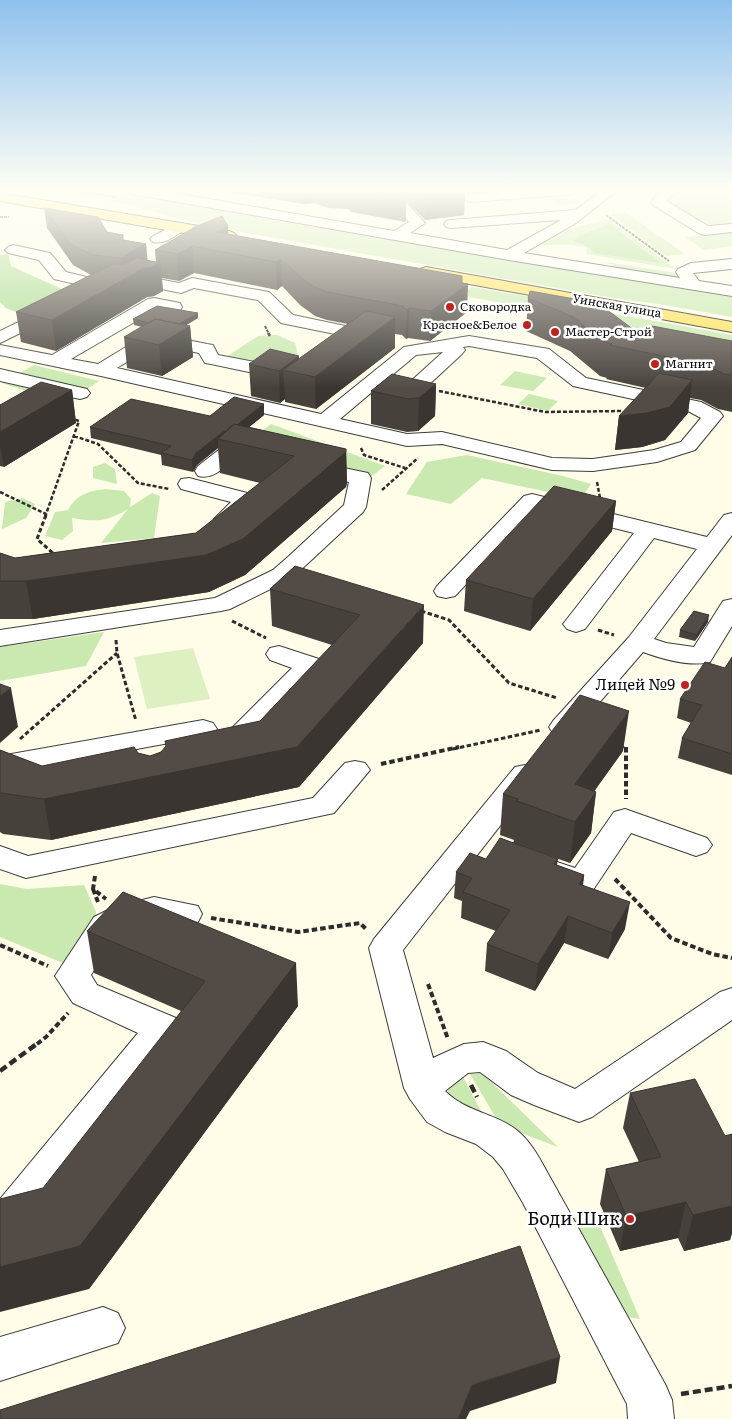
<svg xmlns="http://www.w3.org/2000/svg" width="732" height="1419" viewBox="0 0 732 1419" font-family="Literata,serif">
	<rect width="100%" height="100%" fill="#fffce7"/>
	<path fill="#cae9b0" d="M57,190H115L223,209L226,212L390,240L401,239L732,296V317L659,304L619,299L207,226L129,205L55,191Z
		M676,190L732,191V226L706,228L664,201Z
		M568,195L581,201L576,204L561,206L547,196Z
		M625,212L685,254L666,256L610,214Z
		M608,219L676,269L586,254L587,247C567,244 550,244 530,247L553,233Z
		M732,232V246L704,250L685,237Z
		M606,262L682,274L684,282L623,271Z
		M472,287L537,298L533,307L527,308L460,295Z
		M556,303L732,335V346L546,311Z
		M277,335L295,343C300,360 297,361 283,369L226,357L258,336Z
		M34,365L99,381L72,399L55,400L2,383Z
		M515,371L547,378L533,391L500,385Z
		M529,394L558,401L548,411L518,404Z
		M271,424L385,466L372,476L266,453L254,437Z
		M467,455L563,476L591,484L581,499L482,478L451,504L406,494L427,462Z
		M105,463L115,469L117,484L93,478V467Z
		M105,489L124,491L131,499L130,507L152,493L160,496L154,538L101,543L128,509C106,522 97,522 72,518L73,531L62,540L45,536L55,512L68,510C77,494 89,491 105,489Z
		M23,498L35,504L26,518L2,529L5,502Z
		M104,632L86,666L0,681V647Z
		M0,884L27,889L84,885L96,912L97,928L65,964L0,937Z
		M470,1074H483L558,1147L500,1125Z
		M462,1075L484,1117L448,1100V1090Z
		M593,1210L640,1319L628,1317L621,1309L572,1226L574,1218Z"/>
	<path fill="#abdb8f" d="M610,224L660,263L594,253L586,245L573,241L580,235Z
		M8,254L11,266L66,291L31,318L6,308L0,302V255Z"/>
	<path fill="#ddf0c2" d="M193,648L210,699L147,709L134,657Z"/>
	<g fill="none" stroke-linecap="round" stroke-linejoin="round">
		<g stroke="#3d3d3d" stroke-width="2">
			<path id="minor" d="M125,190H157L394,231L409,222L379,190H394L425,223L410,233L507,250L561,220L451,228L446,227L444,224L446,221L451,220L575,210L602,190H618L576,223L524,253L680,278L676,272L678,269L691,263L732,259V269L693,273L699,281L732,286V296L509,260L132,194Z
				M448,190H466L473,194L525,190H581L574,194L471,202L450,193Z
				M662,190H677L667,201L708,226L732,224V232L705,235L700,234L653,205L651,202Z
				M179,223L184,224L186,227L184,230C175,236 164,245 153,242L150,239L153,236Z
				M13,245L50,253L66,272L107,282L109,285L107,288L101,290L54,279L39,260L8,253L5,250L8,247Z
				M137,275L179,283L192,278L263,291L269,292L293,315L374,332L380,333L383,337L380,341L374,342L281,323L258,300L194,288L181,293L131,283L129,280L131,277Z
				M154,298L180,303L182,307L180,311L174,312L157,309L71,359L98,364L147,334L153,333L207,344L213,345L218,355L286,368L293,370L295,374L293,378L286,380L211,364L205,363L199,353L156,344L117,368L321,414L404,347L469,336L549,349L586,378L701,402L720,412L723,416L695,450L657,462L593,471L552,470L442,444L407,446L101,376L0,355V345L52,355L148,299ZM469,346L537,358L573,386L688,411L701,418L681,442L654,450L593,459L552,458L442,432L407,434L340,419L416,355L443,352L411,381L381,385L378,389L381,393L388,395L423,390L462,354L465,350L463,347Z
				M51,306L57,307L60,311L57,315L0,343V331Z
				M0,369L87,389L90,393L87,397L80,399L0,381Z
				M232,443L258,449L261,453L258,457L251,459L236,456C225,466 215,480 198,476L195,471L198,466L225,445Z
				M310,461L368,473L371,478L366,507L363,512L305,566L289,580L230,609L221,611L0,646V630L215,598L273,570L289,556L344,505L349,482L303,471L299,467L303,463Z
				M189,478L255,495L258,500C249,513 233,528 217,524L214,519L231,502L181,489L178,484L181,479Z
				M532,494L707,537L724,515L732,513V535L654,639L666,643L694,647L723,601L732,599V626L710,662C690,667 662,659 643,652L573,733L563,736L553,733L549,727L553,721L629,637L697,549L654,538L585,629L576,632L567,629L563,624L567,619L634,533L537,509L455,596L446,598L437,596L434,591L437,586L524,496Z
				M279,646L319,659L323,665L243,749L225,754L215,751L211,745L215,739L223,737L292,668L270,660L266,654L270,648Z
				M203,720L213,723L217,729L213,735L0,774V756Z
				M355,761L365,763L370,770L334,813L26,878L0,869V846L28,856L313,798L345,763Z
				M525,765L535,767L540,774L535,781L403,950L433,1058L464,1044L483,1042L506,1051L538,1073L575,1089L720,992L732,988V1020L592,1117L579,1122L534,1105L511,1095L480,1072L468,1073L445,1091C466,1112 491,1112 514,1128C531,1140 541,1161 551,1179L665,1384L672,1400L674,1419H628L627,1404L523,1203L503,1169L493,1157L476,1144L445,1132L427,1122L410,1099L404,1088L369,948L374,939L515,767Z
				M625,809L707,838L712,845L707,852L696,856L631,833L593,890L582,893L540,879L535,871L540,863L551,860L575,868L614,812Z
				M154,897L198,906L202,914L198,922C181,927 172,922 156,921C122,919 107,951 91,975L97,985L176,1018L181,1028L176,1038L26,1228L0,1237V1199L138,1033L73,1003L55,976L94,917L114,907Z
				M103,1307L118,1313L125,1328L118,1343L0,1381V1337Z"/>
		</g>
		<g stroke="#1b1b1b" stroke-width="2">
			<path id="major" d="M0,193L229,231L234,233L237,236L234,239L229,241L0,201Z
				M426,267L732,322V332L420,275L418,272L420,269Z"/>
		</g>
		<path stroke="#2c2c2c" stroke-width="2" stroke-dasharray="3 1" stroke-linecap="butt" d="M73,190L117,197
			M105,190L114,192
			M606,215L669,261
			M0,217H9
			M265,326L269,334"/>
		<path stroke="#2c2c2c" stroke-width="2.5" stroke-dasharray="4 2" stroke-linecap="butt" d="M268,333L270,336
			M439,391L545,412L623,411
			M74,436L98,444L138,483L169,489
			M361,448L364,455L405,468
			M597,482L600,498
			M382,490L418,458
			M0,492L46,514
			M45,517L79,421L73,419"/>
		<path stroke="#2c2c2c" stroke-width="3" stroke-dasharray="4.5 2.5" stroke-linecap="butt" d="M46,515L37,539L54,554
			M421,611L449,620L509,683L557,698
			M232,621L266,638
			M598,630L614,635
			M116,640L117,653L136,721
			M20,739L117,653
			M620,745L626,749
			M453,749L541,730"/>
		<path stroke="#2c2c2c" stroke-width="4" stroke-dasharray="5.5 3" stroke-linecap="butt" d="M626,747V799
			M381,764L459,747
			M95,876L93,889L106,899
			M615,879L671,938L712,954L732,958
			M93,889L98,902
			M211,918L298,932L360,923L366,929
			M0,945L48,966
			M428,984L448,1039
			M37,1044L46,1037L68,1013"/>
		<path stroke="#2c2c2c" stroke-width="4.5" stroke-dasharray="8 4" stroke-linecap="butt" d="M0,1071L38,1043
			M471,1085L477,1097
			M681,1394L732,1386"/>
		<use href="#minor" fill="#fff" fill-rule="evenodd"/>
		<use href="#major" fill="#fde258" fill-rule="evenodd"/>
	</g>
	<path fill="#47413c" d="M216,190H465L464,215L425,220L406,201V222L351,212L348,209L328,208L314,203L303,204Z
		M44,208L107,232L124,240L146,244L147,260L156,262L155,250L228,234L462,283L467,312L430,341L408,338L406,339L402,335L395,334V348L316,409L285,402V399L280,403L251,396L249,364L299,359L348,324L327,320L315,316L300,305L282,286L277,290L194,273L179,281L162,278L163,291L154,296L147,297L56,351L21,342L16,312L91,275L73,265L47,228Z
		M528,298L638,333L732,341V412L718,409L701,400L690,398L688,413L665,440L642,447L615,450L619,416L646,388L606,379L607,378L600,376L570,351L526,331Z
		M198,313V318L186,325L190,326L193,357L162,376L127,368L124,337L142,327L134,325L133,319Z
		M436,384L435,416L418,431L407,432L371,424V391Z
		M72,390L76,423L4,467L0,466V405Z
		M264,415L249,427L346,449L347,483L346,487L245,575L209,592L33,619H0V553L15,558L196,533L260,483L220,473L218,448L197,465L193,472L162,465L161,455L91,438L90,427L210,416Z
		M616,501L612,531L530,631L464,611L466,580Z
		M295,566L423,643L299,787L51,840L3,834L0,832V750L42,766L138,753L150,756L260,721L332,645L272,626L270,589Z
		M708,622L695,641L679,637L680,630Z
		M732,657V775L678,758L682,738L691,723L677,718L680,699L725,668Z
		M623,751L594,791L596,792L591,833L570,863L513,843L514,840L500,835L503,794Z
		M486,859H558L557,865L584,875L583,885L625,929L608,959L564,943L535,991L485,971L487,944L496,931L461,918L462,901L454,898L456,872Z
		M87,931L298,1006L89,1289L181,1011L94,973Z
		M630,1093L725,1136L732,1134V1233L730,1240L684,1251L678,1238L620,1251L600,1204L606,1169L639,1162L623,1128Z"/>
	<path fill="#3a3531" d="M302,190H314V203L303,204Z
		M465,190L464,215L425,220V195Z
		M228,226L229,252L216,232Z
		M146,244L148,265L124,279L121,258Z
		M192,246L194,273L179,281L177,254Z
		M281,259L282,286L277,290L276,262Z
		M160,263L163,291L154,296L147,297L56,351L52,320L144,268Z
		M468,284L467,312L430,341L431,311Z
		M409,308L408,338L406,339L407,310Z
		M198,313V318L173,333L172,328Z
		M395,317V348L316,409L315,377Z
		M190,326L193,357L162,376L159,345Z
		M299,356V373L283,370L285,399L280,403L279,371Z
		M692,380L688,413L665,440L642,447L615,450L619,416Z
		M436,384L435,416L418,431L419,398Z
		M72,390L76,423L4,467L0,445V432Z
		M264,404V415L232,441L218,439V448L197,465L193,472L192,460L196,453L223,432Z
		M346,449L347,483L346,487L245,575L209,592L33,619L26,581L206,555Z
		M616,501L612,531L530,631L533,599Z
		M424,605L423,643L299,787L51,840L44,799L297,747Z
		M709,615L708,622L695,641L697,635Z
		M11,688L18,727L0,743V696Z
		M629,711L623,751L573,821L575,784Z
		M596,792L591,833L570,863L575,822Z
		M584,875L581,901L579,884Z
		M630,902L625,929L608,959L612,933Z
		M568,916L564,943L535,991L538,964Z
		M296,963L298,1006L89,1289L0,1312V1267Z
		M732,1201V1233L730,1240L684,1251L693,1215Z
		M686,1202L678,1238L620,1251L626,1216Z
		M560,1357L556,1383L470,1411L466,1419H458L472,1385Z"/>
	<path fill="#534c46" stroke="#3a3531" d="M365,190H400L406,197Z
		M420,190H465L425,195Z
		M44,208L98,217L107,232L123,235V240L146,244L121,258L93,255L70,244Z
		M222,216L228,226L216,232L462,276V283L468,284L431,311L409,308L407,310L403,306L327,292L314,287L300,277L281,259L276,262L192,246L177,254L155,250L195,227Z
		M137,258L160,263L152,267L144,268L52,320L16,312L113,264H125Z
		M530,291L586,301L606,309L638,333L652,326L732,341V375L724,374L707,365L610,345L612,344L604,342L573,317L528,298Z
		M157,306L198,313L179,324L155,319L149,323L133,319Z
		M366,311L395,317L315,377L283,370Z
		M155,319L190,326L159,345L124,337Z
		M270,349L299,356L279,371L249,364Z
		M659,373L692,380L670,407L647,413L619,416Z
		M392,374L436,384L419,398L408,399L371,391Z
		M41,382L72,390L0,432V405Z
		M234,397L264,404L237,425L234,424L226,431L223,432L196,453L192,460L161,453L171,446L90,427L131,399L210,416Z
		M234,424L346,449V452L243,539L206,555L26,581H0V553L15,558L196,533L294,456L218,439Z
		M554,486L616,501L533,599L466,580Z
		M295,566L424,605L297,747L44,799L0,793V750L42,766L134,747L138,753L150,756L161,752L166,746L165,741L260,721L360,615L270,589Z
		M694,611L709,615L697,635L680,630Z
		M732,657V754L682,738L702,705L680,699L705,662L725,668Z
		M0,684L11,688L0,696Z
		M580,695L629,711L575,784L596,792L575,822L517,801L518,799L503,794Z
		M500,838L558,859L554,864L584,875L579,884L630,902L612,933L568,916L538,964L487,944L510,910L463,892L472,878L456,872L470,853L486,859Z
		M123,892L296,963L80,1246L0,1267V1199L43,1188L205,981L87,931Z
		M695,1079L725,1136L732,1134V1206L693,1215L686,1202L626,1216L606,1169L661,1157L630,1093Z
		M520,1246L560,1357L472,1385L458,1419H0V1410Z"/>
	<linearGradient id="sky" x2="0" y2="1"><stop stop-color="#8fc1ee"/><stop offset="0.49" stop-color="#fffef4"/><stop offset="1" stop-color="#fffef4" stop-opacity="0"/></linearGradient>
	<rect width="732" height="389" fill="url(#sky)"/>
	<g fill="#bd231f" stroke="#fff" stroke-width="2">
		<circle cx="450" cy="307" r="5"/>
		<circle cx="527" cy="325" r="5"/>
		<circle cx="555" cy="332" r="5"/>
		<circle cx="655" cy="364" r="5"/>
		<circle cx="685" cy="685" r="5"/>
		<circle cx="630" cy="1219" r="5"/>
	</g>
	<g text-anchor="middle" stroke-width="5" stroke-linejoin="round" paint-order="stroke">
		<g font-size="12" fill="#0a0a0a" stroke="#fff">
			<text transform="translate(617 306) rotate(10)" y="4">Уинская улица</text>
		</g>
		<g font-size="12" fill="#0a0a0a" stroke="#fff" text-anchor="start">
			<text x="460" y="311">Сковородка</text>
			<text x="517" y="329" text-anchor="end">Красное&amp;Белое</text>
			<text x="565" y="336">Мастер-Строй</text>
			<text x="665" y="368">Магнит</text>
		</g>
		<g font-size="15" fill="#0a0a0a" stroke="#fff" text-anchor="end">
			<text x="675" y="690">Лицей №9</text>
		</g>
		<g font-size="18" fill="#0a0a0a" stroke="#fff" text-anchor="end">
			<text x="620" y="1225">Боди Шик</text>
		</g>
	</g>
</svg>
